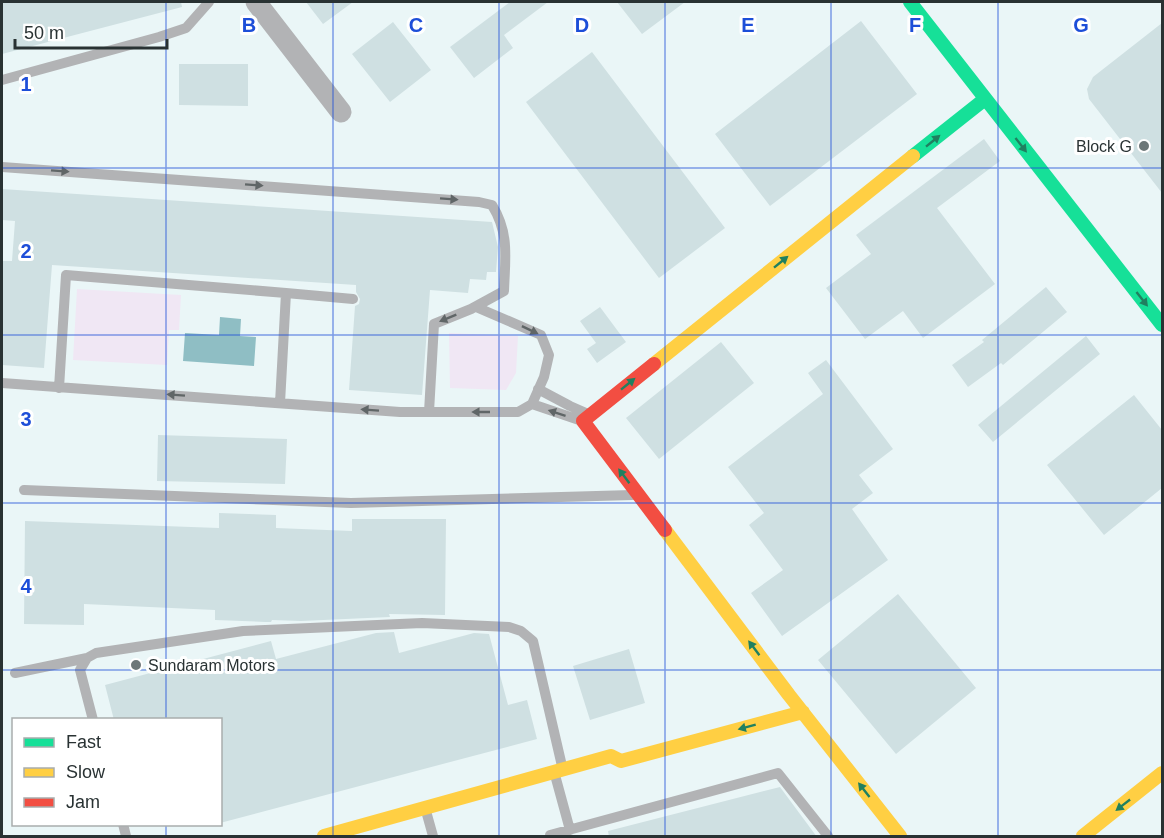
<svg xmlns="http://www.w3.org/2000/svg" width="1164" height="838" viewBox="0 0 1164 838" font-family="Helvetica,sans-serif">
	<rect width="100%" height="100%" fill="#eaf6f7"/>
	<path fill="#f0e7f4" d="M77,289L181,295L179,330H169L167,365L73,360Z
		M449,333L518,336L516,373L506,390L450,388Z"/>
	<path fill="#8fbec4" d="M220,317L241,319L240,336L256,337L254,366L183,361L185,333L219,335Z"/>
	<path fill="#cfe0e2" d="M2,2H181L182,7L2,54Z
		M306,2H353L323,24Z
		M510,2H548L504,35L513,48L474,78L450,47Z
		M617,2H685L642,34Z
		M861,21L917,94L770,206L715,134Z
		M393,22L431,70L390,102L352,54Z
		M1162,23V193L1089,99L1087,89L1093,77Z
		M592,52L725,228L659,278L526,102Z
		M179,64H248V106L179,105Z
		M984,139L1000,161L937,208L995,284L923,338L903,311L865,339L826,288L871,254L856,235Z
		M2,189L492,222L498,247L496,272H487L486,280L470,279L468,293L430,290L422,395L349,390L355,306L359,304L360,299L356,292V285L52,265L44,368L2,365V261H12L15,221L2,220Z
		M1046,287L1067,312L1003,365L1001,363L968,387L952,365L984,342L982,340Z
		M600,307L626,342L597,363L587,349L596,343L580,321Z
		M1086,336L1100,354L993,442L978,425Z
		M721,342L754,383L659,459L626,418Z
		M826,360L893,449L859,475L873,493L852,509L888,560L782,636L751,593L783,570L749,525L764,513L728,467L823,394L808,373Z
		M1134,395L1162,430V488L1104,535L1047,465Z
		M158,435L287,439L285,484L157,481Z
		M219,513L276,515V528L352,531V519H446L445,615L389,614L390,617L301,621L272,620L271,622H266L215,620V610L84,604V625L24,624L25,521L219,528Z
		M898,594L976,688L896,754L818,660Z
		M394,632L399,653L474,633L489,634L508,705L527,700L537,739L220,823V720H114L105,685L271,641L276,659L376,633Z
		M629,649L645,703L590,720L573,666Z
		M780,787L817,837H609L608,831Z"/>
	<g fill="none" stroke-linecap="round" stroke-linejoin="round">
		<path stroke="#b2b3b5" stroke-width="10" d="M2,80L159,37L186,28L209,2
			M2,167L479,202L492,205C510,234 505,259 504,291L471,309L434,324L429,412
			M286,293L353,299
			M2,383L400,412H518L532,404L544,377L549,355L541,335L476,307
			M59,388L66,275L286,293L280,403
			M538,389L570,406L586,413
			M532,404L582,421
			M24,490L351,503L632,495
			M15,673L87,658
			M93,720L80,670L87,658L96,653L243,631L422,623L509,627L521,631L533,641L562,766
			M555,775L570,830
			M426,811L433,836
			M123,824L126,836
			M551,836L550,835L778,773L828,836"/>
		<path stroke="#b2b3b5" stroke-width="21" d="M256,2L341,112"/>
		<path stroke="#16e098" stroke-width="14" d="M910,2L1162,325
			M913,156L985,99"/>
		<path stroke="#ffcf43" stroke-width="14" d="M654,364L913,156
			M665,530L789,695L900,836
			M324,836L611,756L621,761L803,712
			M1083,836L1162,773"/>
		<path stroke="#f24e42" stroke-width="14" d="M654,364L583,421L665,530"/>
	</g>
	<defs><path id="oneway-solid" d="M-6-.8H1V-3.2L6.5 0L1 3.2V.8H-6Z" transform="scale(1.5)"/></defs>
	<g fill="#208060">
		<use href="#oneway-solid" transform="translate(933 141) rotate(-39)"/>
		<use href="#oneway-solid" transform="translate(1021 145) rotate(52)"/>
		<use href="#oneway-solid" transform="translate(781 262) rotate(-39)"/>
		<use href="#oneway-solid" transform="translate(1142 299) rotate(52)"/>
		<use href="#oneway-solid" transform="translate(628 384) rotate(-39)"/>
		<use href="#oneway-solid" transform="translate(624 476) rotate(-127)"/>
		<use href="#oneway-solid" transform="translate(754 648) rotate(-127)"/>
		<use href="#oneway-solid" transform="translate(747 727) rotate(165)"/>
		<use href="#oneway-solid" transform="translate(864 790) rotate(-128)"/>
		<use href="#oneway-solid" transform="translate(1123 805) rotate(142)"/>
	</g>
	<g fill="#606667">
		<use href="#oneway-solid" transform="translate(60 171) rotate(4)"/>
		<use href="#oneway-solid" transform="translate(254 185) rotate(4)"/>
		<use href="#oneway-solid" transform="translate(449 199) rotate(4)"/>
		<use href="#oneway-solid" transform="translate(448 318) rotate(158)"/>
		<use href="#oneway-solid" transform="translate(530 330) rotate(26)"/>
		<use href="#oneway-solid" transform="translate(176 395) rotate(-176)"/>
		<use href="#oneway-solid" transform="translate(370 410) rotate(-176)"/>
		<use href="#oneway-solid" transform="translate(481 412) rotate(-180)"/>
		<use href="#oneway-solid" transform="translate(557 413) rotate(-162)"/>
	</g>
	<path fill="none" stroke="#1d4ed8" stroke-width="1.5" stroke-opacity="0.55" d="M166,2V720M333,2V836M499,2V836M665,2V836M831,2V836M998,2V836M2,168H1162M2,335H1162M2,503H1162M2,670H1162M166,824V836"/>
	<g fill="#6d7778" stroke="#fff" stroke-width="2">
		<circle cx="1144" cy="146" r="6"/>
		<circle cx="136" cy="665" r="6"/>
	</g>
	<g text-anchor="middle" stroke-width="6" stroke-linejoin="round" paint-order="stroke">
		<g font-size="16" fill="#293233" stroke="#fff" text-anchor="end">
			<text x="1132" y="152">Block G</text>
			<text x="148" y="671" text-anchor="start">Sundaram Motors</text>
		</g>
	</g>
	<g font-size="20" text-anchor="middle" font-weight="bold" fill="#1d4ed8" stroke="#fff" stroke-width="6" stroke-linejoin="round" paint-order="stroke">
		<text x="249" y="32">B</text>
		<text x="416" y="32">C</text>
		<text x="582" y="32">D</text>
		<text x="748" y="32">E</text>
		<text x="915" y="32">F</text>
		<text x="1081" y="32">G</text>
		<text x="26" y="91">1</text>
		<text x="26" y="258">2</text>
		<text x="26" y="426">3</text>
		<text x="26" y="593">4</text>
	</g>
	<rect width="1164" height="838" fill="none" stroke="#293233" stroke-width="6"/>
	<rect x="12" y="718" width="210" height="108" fill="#ffffff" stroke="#a9adad" stroke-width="1.5"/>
	<rect x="24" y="738" width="30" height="9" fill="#16e098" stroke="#a9adad" stroke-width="1.5"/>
	<text x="66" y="748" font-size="18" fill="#293233">Fast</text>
	<rect x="24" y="768" width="30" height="9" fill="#ffcf43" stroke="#a9adad" stroke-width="1.5"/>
	<text x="66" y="778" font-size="18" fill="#293233">Slow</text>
	<rect x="24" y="798" width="30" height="9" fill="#f24e42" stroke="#a9adad" stroke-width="1.5"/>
	<text x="66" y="808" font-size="18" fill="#293233">Jam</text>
	<path d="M15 39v9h152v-9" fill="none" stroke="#293233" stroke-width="3"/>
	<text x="24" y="39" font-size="18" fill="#293233" stroke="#ffffff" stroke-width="4.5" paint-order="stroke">50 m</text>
</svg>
